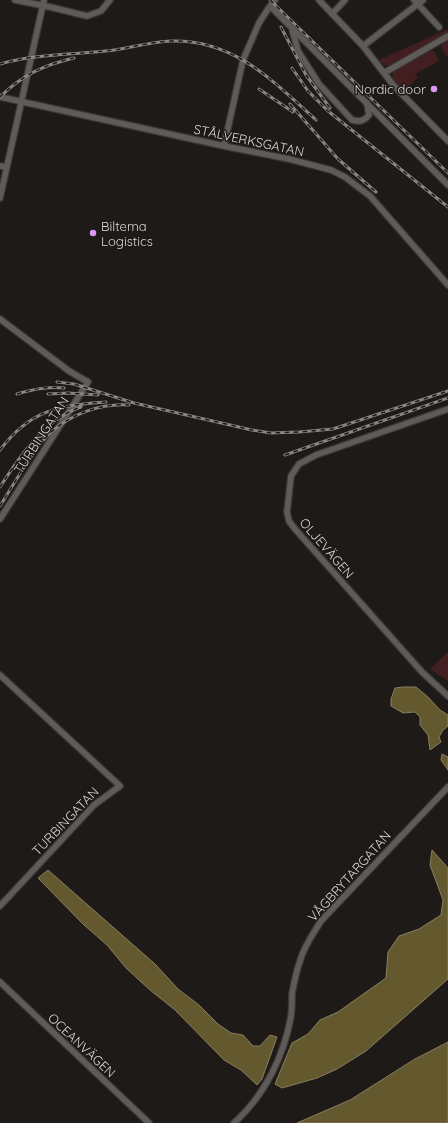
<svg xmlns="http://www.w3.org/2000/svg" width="448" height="1123" viewBox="0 0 448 1123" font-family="Quicksand,sans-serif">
	<rect width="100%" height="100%" fill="#1d1a18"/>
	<path fill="#421e20" d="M448,29V33L390,65H384L379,60Z
		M448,40V56L447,57L441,47L442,44Z
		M432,50L434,51L439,61L415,74L418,78L408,87L411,91L408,95C401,88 388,81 394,71Z
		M448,652V681L430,669Z"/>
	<path fill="#64592e" stroke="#877f60" d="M403,687H416L428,697L440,710L448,715V726L443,730L439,737L441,742L430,750L428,735L420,725V717L415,712L403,713L391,706V699L395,688Z
		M442,754L448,757V770L441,760Z
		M432,850L448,868V979L366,1051L337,1069L317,1078L282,1088L275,1084L292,1043L308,1034L320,1020L338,1012L386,978L388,952L399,936L419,929L441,915L443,900L430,865Z
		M48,870L155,964L178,989L199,1005L218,1024L231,1033L243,1035L253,1046H260L270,1035L277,1037L262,1079L257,1085L241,1070L224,1060L175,1010L150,990L126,968L107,945L83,924L38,878Z
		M448,1042V1123H297L350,1100L415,1059Z"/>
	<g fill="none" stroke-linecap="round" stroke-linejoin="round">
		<g stroke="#3a3836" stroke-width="8">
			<path id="minor" d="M15,0L50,7L87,16L101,11L110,0
				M319,0L363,46L394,86L448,141
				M414,0L439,27
				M270,6L448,185
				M332,14L345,0
				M292,29L298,51L319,84L352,120C360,122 364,121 369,115L367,103
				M363,46L423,0
				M384,73L448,36
				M0,97L224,146L289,159L331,170L345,177L370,196L448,285
				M224,146L243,60L259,23L268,9L275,0
				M0,166L6,167
				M0,198L44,0
				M0,319L69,371L88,382L0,519
				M448,409L316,455L299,464L291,476L287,512L289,521L295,529L422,672L448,696
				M0,675L120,786L94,805L0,906
				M0,982L149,1123
				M234,1123C265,1095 284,1056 291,1016C292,1009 292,1002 292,994C294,983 296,972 300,961C304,946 313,934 321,921L448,787"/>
		</g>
		<use href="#minor" stroke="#5f5b58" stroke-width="5.5"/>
		<g stroke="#888583" stroke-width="3">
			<path id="rail" d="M270,0L448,173
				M281,27L306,75L330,108
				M0,64C34,54 70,55 105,51C127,49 149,42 171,41C234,39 273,81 316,120
				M292,68L308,91L328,111L448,207
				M259,89L293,112
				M0,97C22,75 44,65 74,58
				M290,104L338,159L376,192
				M57,382L74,384L134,403L252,430L271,433L299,432L333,429L448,391
				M17,394C33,389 48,386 64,388
				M48,394L68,393L98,395
				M0,450C30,410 59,405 106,402
				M285,455L448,398
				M0,487C20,456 45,419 81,407
				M0,506C14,484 32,451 50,433C71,414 101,403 129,405"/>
		</g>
		<use href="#rail" stroke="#1d1a18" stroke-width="1.5" stroke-dasharray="4.5" stroke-linecap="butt"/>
	</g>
	<g fill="#de98f2" stroke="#1d1a18" stroke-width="1.5">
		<circle cx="434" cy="89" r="4"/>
		<circle cx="93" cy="233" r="4"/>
	</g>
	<g text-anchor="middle" stroke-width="3" stroke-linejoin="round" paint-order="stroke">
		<g font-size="13" fill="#dad8d6" stroke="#1d1a18" text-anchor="end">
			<text x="426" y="94">Nordic door</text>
			<text x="101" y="231" text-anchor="start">Biltema<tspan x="101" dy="15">Logistics</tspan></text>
		</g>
		<g font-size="13" fill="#dad8d6" stroke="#1d1a18">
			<text transform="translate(249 140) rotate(12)" y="5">STÅLVERKSGATAN</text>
			<text transform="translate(41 435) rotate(-57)" y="5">TURBINGATAN</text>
			<text transform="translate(327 548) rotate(49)" y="5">OLJEVÄGEN</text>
			<text transform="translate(65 821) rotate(-46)" y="5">TURBINGATAN</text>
			<text transform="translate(349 876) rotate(-48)" y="5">VÅGBRYTARGATAN</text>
			<text transform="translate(82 1045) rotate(43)" y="5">OCEANVÄGEN</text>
		</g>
	</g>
</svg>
